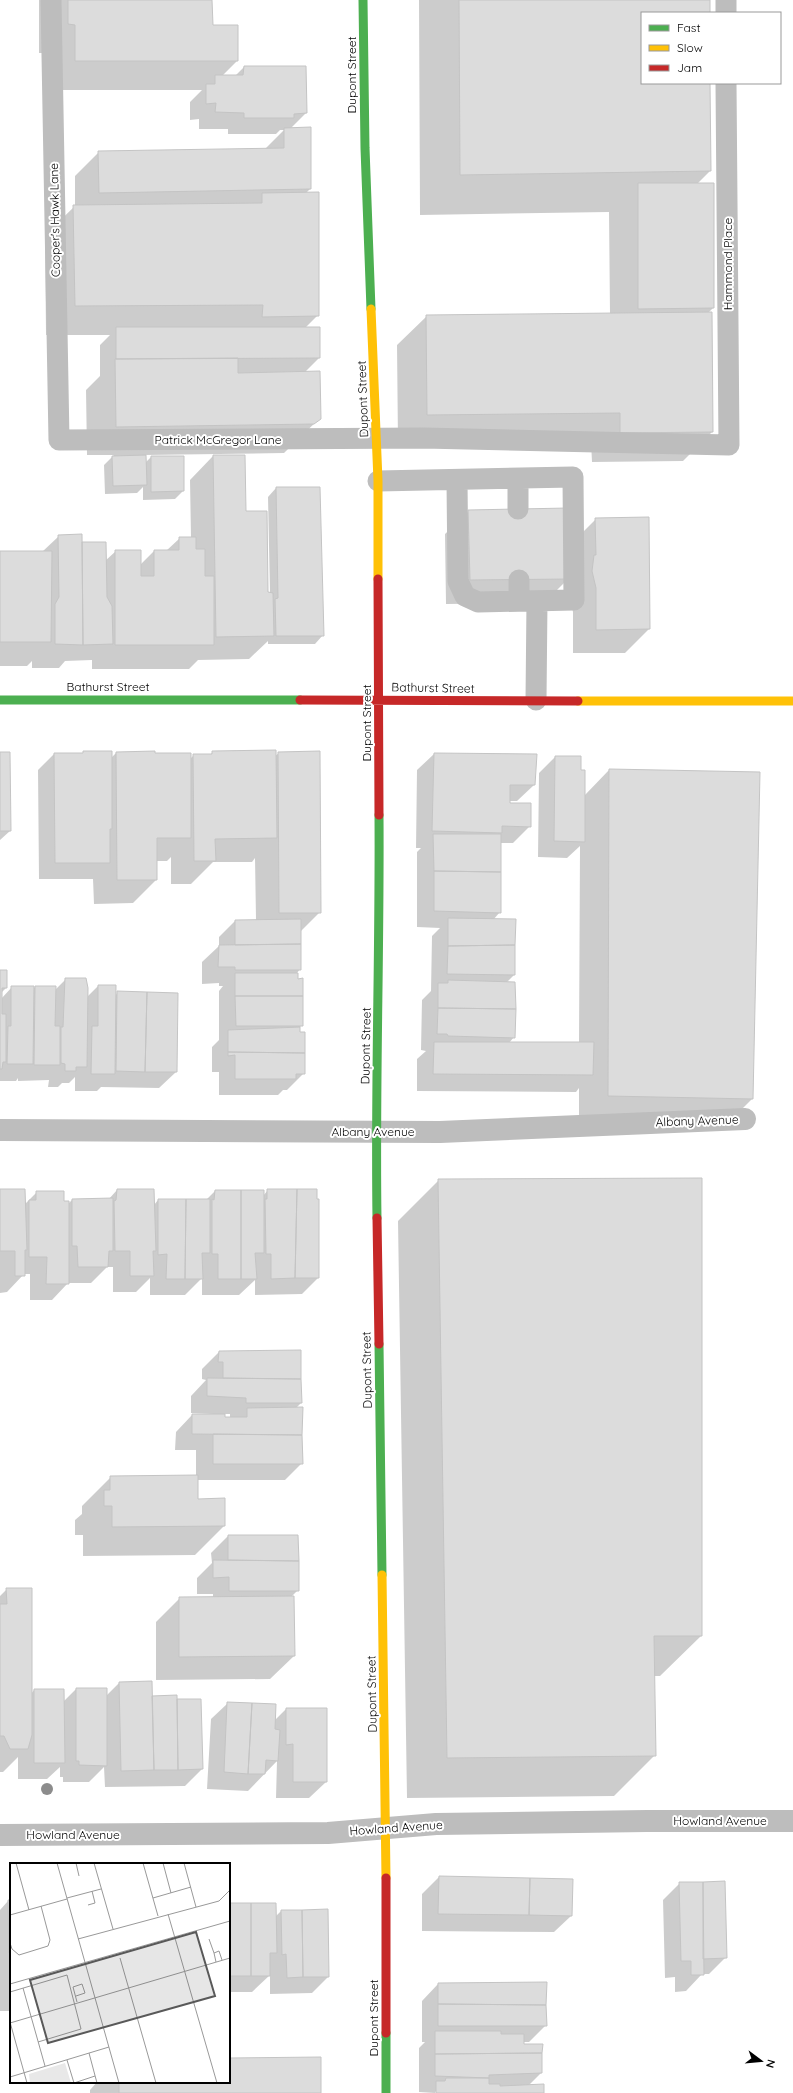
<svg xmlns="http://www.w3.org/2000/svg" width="793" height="2093" viewBox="0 0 793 2093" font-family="Quicksand,sans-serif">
	<rect width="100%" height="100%" fill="#fff"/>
	<path fill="#0003" fill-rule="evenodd" d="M39,0H212V26L237,61L222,76H235L244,67L306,113L290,129L310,189L306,193L318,315L305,328L319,358L304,373L320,418L284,453L145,455V463L151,457L183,491L175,499L143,500V487L137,493L105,494L104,465L114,455H87L86,390L100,376V345L110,335H46L45,235L75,206V176L99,152L264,150L284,130H280L276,134H228V129H199V119L190,120V102L202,90H46V53H39Z
		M419,0H709V13H642V83H709L710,171L697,184L713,308L708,313H711L712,432L683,461L592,462L591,442L398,444L397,345L427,316L610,314L609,212L420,215Z
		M213,456L245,512L267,593L270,594L268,497L276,488L323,635L315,644H268V641L249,659L198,660L189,669H92V660L65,661L59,668H32V661L27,666H0V552H42L59,536L81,545L105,561L116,551L140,565L154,551H166L180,538H191L190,480Z
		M469,511L568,579L544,603L446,604L445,534Z
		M596,519L649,629L625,653H573V612L569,595L572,543Z
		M111,752V758L116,753L190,754V759L194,755H210L213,752L275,756L279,753L320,912L300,932V969L297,973V980L302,1025L299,1028L304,1073L287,1090H283L278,1095H219V1072H212V1047L219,1040V991L223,986H219V983L202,984V962L219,946V937L235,921L256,920L255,858L252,862H213L191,884H171V857L167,861H156V880L133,903L94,904L93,879H39L38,770L54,754Z
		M0,753L10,831L0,840Z
		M434,754L534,785L517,801H509L530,826L513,843H500V912L493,920L514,975L507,982L514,1037L509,1043H579L580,846L567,858L538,857L539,773L555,757L584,796L609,770L752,1099L723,1128L579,1125V1088L576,1092L417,1091V1059L426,1051L421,1050L422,1000L431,991L432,936L440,928L417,927V852L421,848H416L417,770Z
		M0,971L6,988L1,993V999L12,987L33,989L35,987L55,990L66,979L85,999L98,986L115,996L118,992L176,1072L159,1088L101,1087L97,1091H75V1077L69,1083H62L58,1087H48L49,1080L18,1081V1078L16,1081H0Z
		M439,1180L701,1636L660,1676H654L655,1755L614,1796L407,1798L398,1221Z
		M0,1190L24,1205L37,1192L68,1204L72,1200H108L117,1190L154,1205L158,1200H206L215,1191L263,1196L268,1190L318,1278L302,1294L255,1295V1280L239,1295H202V1278L185,1295H150V1278L136,1292H113V1267H107L91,1283H68L52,1300H30V1274H24L7,1292L0,1293Z
		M300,1351L301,1403L296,1408L302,1463L285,1480H197V1500L224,1499V1526L195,1555L83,1556V1535H75V1520L82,1514V1506L111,1477L196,1476V1450H175L176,1432L192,1415H213V1414L191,1413V1396L206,1380L202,1379V1369L219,1352ZM224,1414H230V1418H224Z
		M228,1536H298V1590L291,1597L294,1656L270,1679L156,1680V1622L180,1598H213V1594H197V1578L212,1563L211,1553Z
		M7,1589L31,1694L34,1690L63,1702L76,1689L106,1696L119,1683L151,1697L202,1769L185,1786L105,1787L104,1767L89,1782H63V1777H60V1767L47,1779H18V1757L3,1772H0V1596Z
		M228,1703L274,1721L286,1709H326V1782L309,1798H276L277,1761L248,1791L207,1789L211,1719Z
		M439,1877L571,1916L554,1932L422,1931V1894Z
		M680,1883L726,1957L709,1974H702L686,1991L675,1992V1977L665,1978L663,1900Z
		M8,1901H11V2011H0V1910Z
		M230,1904L275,1917L281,1911L328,1977L312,1993L270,1994V1975L252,1992H229Z
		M438,1984L546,2025L529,2042H523L541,2073L528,2086L543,2093H437V2089L435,2093L419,2092V2048L425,2042H422V2001Z
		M229,2059L320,2093H90V2090L97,2082H229Z"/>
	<path fill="#dcdcdc" stroke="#c4c4c4" d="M68,0H212L213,25H238V61H75V25L68,24Z
		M459,0H710V13H642V83H710L711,171L460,175Z
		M244,66H306L307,113L294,114V118H244V113L215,112L216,103L206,104V84H215V75H243Z
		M311,127V189L99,193L98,151L284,148V128Z
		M638,183H714V308L638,309Z
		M319,192V316L262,317L263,305L75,306L73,205L262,203V193Z
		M712,312L713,432L620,433V413L427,415L426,315Z
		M116,327H320V358L116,359Z
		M238,358V373L320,371L321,419L314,424L116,427L115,359Z
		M146,455L147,485L113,486L112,456Z
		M213,455H245L246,511H267L268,592L273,593L274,636L216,637Z
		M151,456H184V491L151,492Z
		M276,487H320L324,636H276L275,599L278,598Z
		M568,508L569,579L470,580L468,510Z
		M649,517L650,629L596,630V588L592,571L594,555H596L595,518Z
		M82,534L83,645L55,644V604L59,597L58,535Z
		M179,537H196V549H205V576H214V645H115V550H141V576H154V550H179Z
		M82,542H106L107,597L112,606L113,644L83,645Z
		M0,551H52L51,642H0Z
		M276,750L277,838L215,839L216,861H194L193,754H212V751Z
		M83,751H112V829H110V863H55L54,753H83Z
		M155,751V753H191V838H157V880H117L116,752Z
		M320,751L321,913H279L278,752Z
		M0,752H10L11,831H0Z
		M434,753L537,754L535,785H510V803H531V827L502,826V833L432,831Z
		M555,756H581V770H585V842L554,841Z
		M609,769L760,772L753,1099L608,1096Z
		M433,834H501V872L434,871Z
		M434,871L501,872V913L434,911Z
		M448,918L516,919L515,945L448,946Z
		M301,919V944L235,945V920Z
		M301,944V970H235V967H218L219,945Z
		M515,945V975L447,974L448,946Z
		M0,970H7V988H2V1014H6V1062H3L2,1069H0Z
		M235,973H298V979L303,978V996H235Z
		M65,978H86L88,988L87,1067H76V1071H65V1064L61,1063V1027H63Z
		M448,980L515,982L516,1009L438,1008V983H448Z
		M98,985H116L115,1074H91L92,1026H98Z
		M11,986H34L33,1064H7L8,1026H11Z
		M35,986H56L55,1026H60V1065H34Z
		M117,991L147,992L145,1072L116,1071Z
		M147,992L178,993L177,1072H145Z
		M235,996H303V1026H236Z
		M438,1008L516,1009L515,1038L448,1036L447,1034H437Z
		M300,1027V1032H305V1053L228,1052V1030Z
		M434,1042H594L593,1075L433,1074Z
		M228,1052L305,1053V1074H296V1079H235V1055L228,1056Z
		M702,1178V1636H654L656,1756L447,1758L438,1179Z
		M0,1189H25L27,1250H25V1276H15V1251H0Z
		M117,1189H154L156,1251H153L154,1276H130V1251H115L114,1201L116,1200Z
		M267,1189H297L295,1278L271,1279V1254H266L265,1199H267Z
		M297,1189H317V1199H319V1278H295Z
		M215,1190H241V1279H218V1254H212V1199L214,1200Z
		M241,1190H264V1253H255L257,1279H241Z
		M36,1191H64V1201H69V1284H46L47,1257H29V1200H36Z
		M113,1198V1251H109L108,1267H78L77,1246H72V1199Z
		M158,1199H186L185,1279H166L167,1254L158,1255Z
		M186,1199H210V1253H202L203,1279H185Z
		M301,1350V1379L223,1378V1362H218L219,1351Z
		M207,1378L301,1379L302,1403H246V1398L207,1396Z
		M303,1407L302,1435L192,1434V1414H225V1417H247V1408Z
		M213,1434L302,1435L303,1464H213Z
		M198,1475V1499L225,1498V1526L112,1527V1506H104V1490H110V1476Z
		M228,1535H298L299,1561L228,1560Z
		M213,1560L299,1561V1591H229V1577L213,1578Z
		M6,1588H32V1735L28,1749H10L4,1736H0V1604H7Z
		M294,1596L295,1656L179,1657V1597Z
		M152,1681L154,1770L121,1771L119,1682Z
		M76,1688H107V1766L79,1765V1761H76Z
		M34,1689H64L65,1763H34Z
		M177,1695L178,1770H154L152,1696Z
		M177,1699H201L203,1769L178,1770Z
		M227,1702L252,1703L248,1774L224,1772Z
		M252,1703L276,1704L275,1729L280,1730L278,1761L266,1760L265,1774H248Z
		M286,1708H327V1782H293V1744L286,1745Z
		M439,1876L530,1878L529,1915L438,1914Z
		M530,1878L573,1879L572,1916L529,1915Z
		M725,1881L727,1958L703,1959V1882Z
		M679,1882H703L704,1975H691V1961H681Z
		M8,1900H11V1953H9Z
		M230,1903H251V1976H230Z
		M251,1903H276L277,1953H270V1976H251Z
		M328,1909L329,1977H303L302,1910Z
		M281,1910H302L303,1977L287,1978L286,1954L282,1955Z
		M547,1982L546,2005L438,2004V1983Z
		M438,2004L546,2005L547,2026H438Z
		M435,2031H501V2034H524V2044H543L542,2053L435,2054Z
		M542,2053V2073L489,2075V2078L435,2076V2054Z
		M321,2057V2093H119V2082H229V2058Z
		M446,2078H489V2084H500V2086L544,2084V2093H436V2081H445Z"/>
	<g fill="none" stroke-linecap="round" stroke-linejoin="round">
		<path stroke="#bdbdbd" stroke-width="21" d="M51,0L59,440L424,438L729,445L726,83
			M726,0V13
			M518,479V509
			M378,481L573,477L574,600L478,602L465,596L458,581L457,480
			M519,580V601
			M536,700L537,601"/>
		<path stroke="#bdbdbd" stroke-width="22" d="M0,1130L440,1132L745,1119
			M0,1835L328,1833L436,1824L647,1821H793"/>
		<path stroke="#4caf50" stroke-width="9" d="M363,0L365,148L371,309
			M0,700H300
			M377,1218C375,1084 380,949 379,815
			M379,1344L382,1575
			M386,2033V2093"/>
		<path stroke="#ffc107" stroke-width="9" d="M371,309L378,481V579
			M578,701H793
			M382,1575L386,1878"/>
		<path stroke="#c62828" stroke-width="9" d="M378,579L379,815
			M300,700L578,701
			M377,1218L379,1344
			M386,1878V2033"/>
	</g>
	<circle fill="#8c8c8c" cx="47" cy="1789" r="6"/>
	<g text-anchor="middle" stroke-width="4" stroke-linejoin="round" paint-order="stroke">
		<g font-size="12" fill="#000" stroke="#fff">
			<text transform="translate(352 75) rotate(-90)" y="4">Dupont Street</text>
			<text transform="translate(55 220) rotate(-91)" y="4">Cooper's Hawk Lane</text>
			<text transform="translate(728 264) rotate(-90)" y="4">Hammond Place</text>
			<text transform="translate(363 399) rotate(-92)" y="4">Dupont Street</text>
			<text x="218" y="444">Patrick McGregor Lane</text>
			<text x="108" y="691">Bathurst Street</text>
			<text transform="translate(433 688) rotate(1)" y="4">Bathurst Street</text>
			<text transform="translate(367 723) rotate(-90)" y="4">Dupont Street</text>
			<text transform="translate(366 1046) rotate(-89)" y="4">Dupont Street</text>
			<text transform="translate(697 1121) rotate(-2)" y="4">Albany Avenue</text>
			<text x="373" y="1136">Albany Avenue</text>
			<text transform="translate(367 1370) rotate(-91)" y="4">Dupont Street</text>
			<text transform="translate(372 1694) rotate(-91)" y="4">Dupont Street</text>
			<text x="720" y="1825">Howland Avenue</text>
			<text transform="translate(396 1828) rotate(-4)" y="4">Howland Avenue</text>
			<text x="73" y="1839">Howland Avenue</text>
			<text transform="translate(374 2018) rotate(-90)" y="4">Dupont Street</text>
		</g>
	</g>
	<g transform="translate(10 1863)">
		<rect width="220" height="220" fill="#fff"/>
		<path d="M55,200L61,220H20L19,211Z" fill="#e8e8e8"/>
		<path fill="none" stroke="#999" stroke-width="1" d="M6,0L19,47M47,0L109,220M66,0L69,13M84,0L103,66M133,0L148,53M153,0L161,30M174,0L186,44M57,35L91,26M143,35L181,24M78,42L85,40L82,28M158,51L207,220M0,52L57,36M68,76L209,38L220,27M199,76L204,90M0,80L2,86L9,92L38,83L40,77L31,43M110,95L146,220M206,99L204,90L209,88L212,97M0,121L220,58M13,125L35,203M0,129L57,112L71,166L28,179M66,133L75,130L72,121L63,124L67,139M0,159L17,220M0,160L220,95M79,190L87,220M57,197L64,220M0,214L99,184M64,220L85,213"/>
		<path fill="#595959" fill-opacity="0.15" stroke="#595959" stroke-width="2" d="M186,69L205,133L38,180L20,117Z"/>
		<rect width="220" height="220" fill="none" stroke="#000" stroke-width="2"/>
	</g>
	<rect x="641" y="12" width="140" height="72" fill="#ffffff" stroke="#999999"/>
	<rect x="649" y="25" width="20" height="6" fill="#4caf50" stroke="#999999"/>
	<text x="677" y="32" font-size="12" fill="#000000">Fast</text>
	<rect x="649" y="45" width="20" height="6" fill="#ffc107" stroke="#999999"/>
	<text x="677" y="52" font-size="12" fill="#000000">Slow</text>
	<rect x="649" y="65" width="20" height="6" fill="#c62828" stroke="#999999"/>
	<text x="677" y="72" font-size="12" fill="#000000">Jam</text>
	<g transform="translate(761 2061) rotate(106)" stroke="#ffffff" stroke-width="3" paint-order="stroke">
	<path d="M0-3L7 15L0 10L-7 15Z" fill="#000000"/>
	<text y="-6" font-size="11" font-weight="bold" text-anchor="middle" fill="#000000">N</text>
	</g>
</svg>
